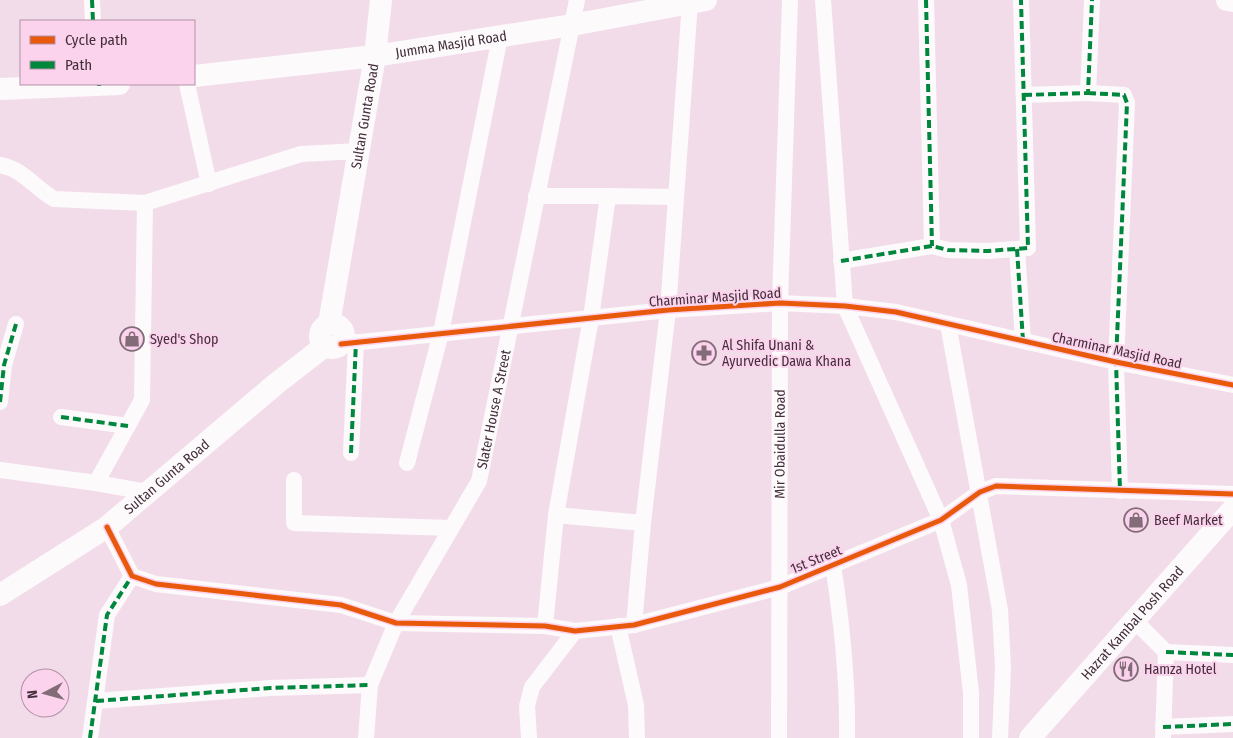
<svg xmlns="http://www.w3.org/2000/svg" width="1233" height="738" viewBox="0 0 1233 738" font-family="'Fira Sans Condensed',sans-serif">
	<rect width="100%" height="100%" fill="#f3dcea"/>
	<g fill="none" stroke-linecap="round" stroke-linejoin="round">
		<g stroke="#fdfafc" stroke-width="16">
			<path d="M92,0L93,21"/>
			<path d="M823,0L845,306L941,520L959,585L971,693V738"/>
			<path d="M926,0L932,246"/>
			<path d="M187,84L209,184"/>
			<path d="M1088,93L1124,95L1127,103L1116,362L1120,491"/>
			<path d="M1024,95L1088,93L1092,0"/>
			<path d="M0,165C23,169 35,188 54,199L145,203L301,154L359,151"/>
			<path d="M536,196H608"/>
			<path d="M1017,249L1023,341"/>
			<path d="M841,261L932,246L948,250L988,251L1028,248L1021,0"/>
			<path d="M948,324L1000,610L1003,668L1000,738"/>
			<path d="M341,344L668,310L780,303L845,306L896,312L1116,362L1233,385"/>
			<path d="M0,402L4,365L16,324"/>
			<path d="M61,417L128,426"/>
			<path d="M351,453L356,342"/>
			<path d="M407,463L441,333L500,37"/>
			<path d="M0,470L96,483L147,492"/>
			<path d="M294,480V523L451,528"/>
			<path d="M96,483L142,400L145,203"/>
			<path d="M556,515L643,523"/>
			<path d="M107,527L132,576L156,584L341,605L396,623L545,626L575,631L634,625L780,587L941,520L980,492L996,486L1233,494"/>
			<path d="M833,565C842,623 848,679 847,738"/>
			<path d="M1135,621L1166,652L1163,738"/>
			<path d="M634,625L643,523L668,310L690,2"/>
			<path d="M545,626L556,515L591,318L608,196L676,197"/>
			<path d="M618,626L636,705L637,738"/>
			<path d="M1166,652L1233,655"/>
			<path d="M96,701L270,688L370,685"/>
			<path d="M1163,727L1233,724"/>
			<path d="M90,738L107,615L132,576"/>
			<path id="s1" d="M366,738L370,685L396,623L479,481L577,0"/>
			<path d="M529,738L527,706L532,687L575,631"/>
			<path id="s2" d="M779,738L780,303L790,0"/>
		</g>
		<g stroke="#fdfafc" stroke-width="22">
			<path d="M1227,0L1233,1"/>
			<path id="s3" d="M194,76L375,56L572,25L706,0"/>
			<path d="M0,89L119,84"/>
			<path id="s4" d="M329,324L375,56L381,0"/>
			<circle cx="332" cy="336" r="12"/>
			<path id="s5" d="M0,595L107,527L277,383L326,345"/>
			<path id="s6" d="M1030,738L1233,509"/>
		</g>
		<path stroke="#00873e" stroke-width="4" stroke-dasharray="8 4" stroke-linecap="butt" d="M92,0L93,21
			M926,0L932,246
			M99,84V86
			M1088,93L1124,95L1127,103L1116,362L1120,491
			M1024,95L1088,93L1092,0
			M1017,249L1023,341
			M841,261L932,246L948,250L988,251L1028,248L1021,0
			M0,402L4,365L16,324
			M61,417L128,426
			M351,453L356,342
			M1166,652L1233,655
			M96,701L270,688L370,685
			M1163,727L1233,724
			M90,738L107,615L132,576"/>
		<g stroke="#fcd3ec" stroke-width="8">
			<path id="cycleway" d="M341,344L668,310L780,303L845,306L896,312L1116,362L1233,385
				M107,527L132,576L156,584L341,605L396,623L545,626L575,631L634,625L780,587L941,520L980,492L996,486L1233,494"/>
		</g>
		<use href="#cycleway" stroke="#e8590c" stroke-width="5"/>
	</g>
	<defs>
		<g id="shop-ring" transform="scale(1.25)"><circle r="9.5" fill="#fcd3ec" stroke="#816c78" stroke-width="1.5"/><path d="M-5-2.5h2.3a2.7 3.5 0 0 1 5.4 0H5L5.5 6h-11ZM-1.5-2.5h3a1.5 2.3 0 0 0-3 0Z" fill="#816c78"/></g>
		<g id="pharmacy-ring" transform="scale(1.25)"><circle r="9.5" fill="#fcd3ec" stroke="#816c78" stroke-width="1.5"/><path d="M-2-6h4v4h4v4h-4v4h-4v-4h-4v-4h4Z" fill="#816c78"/></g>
		<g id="restaurant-ring" transform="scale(1.25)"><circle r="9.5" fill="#fcd3ec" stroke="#816c78" stroke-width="1.5"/><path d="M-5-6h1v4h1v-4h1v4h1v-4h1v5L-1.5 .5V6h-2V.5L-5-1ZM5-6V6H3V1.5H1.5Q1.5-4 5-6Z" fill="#816c78"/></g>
	</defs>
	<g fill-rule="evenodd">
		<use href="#shop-ring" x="132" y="339"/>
		<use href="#pharmacy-ring" x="704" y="353"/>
		<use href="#shop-ring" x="1136" y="520"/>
		<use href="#restaurant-ring" x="1126" y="669"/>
	</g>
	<g text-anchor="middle" stroke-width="4" stroke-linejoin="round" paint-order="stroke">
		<g font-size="14" fill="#432f3b" stroke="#fcd3ec">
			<text dy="5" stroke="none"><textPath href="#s3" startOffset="259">Jumma Masjid Road</textPath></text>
			<text dy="5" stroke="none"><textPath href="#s4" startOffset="211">Sultan Gunta Road</textPath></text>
			<text transform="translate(715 297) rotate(-4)" y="5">Charminar Masjid Road</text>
			<text transform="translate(1117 350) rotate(12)" y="5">Charminar Masjid Road</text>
			<text dy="5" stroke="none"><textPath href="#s1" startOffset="358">Slater House A Street</textPath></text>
			<text dy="5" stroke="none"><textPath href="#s2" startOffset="294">Mir Obaidulla Road</textPath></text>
			<text dy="5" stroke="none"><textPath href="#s5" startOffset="205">Sultan Gunta Road</textPath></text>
			<text transform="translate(816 559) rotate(-22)" y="5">1st Street</text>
			<text dy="5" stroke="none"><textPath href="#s6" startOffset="154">Hazrat Kambal Posh Road</textPath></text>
		</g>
		<g font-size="14" fill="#432f3b" stroke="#fcd3ec" text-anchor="start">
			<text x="150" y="344">Syed's Shop</text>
			<text x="722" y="350">Al Shifa Unani &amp;<tspan x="722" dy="16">Ayurvedic Dawa Khana</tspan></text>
			<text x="1154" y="525">Beef Market</text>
			<text x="1144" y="674">Hamza Hotel</text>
		</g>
	</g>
	<rect x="20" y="20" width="175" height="65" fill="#fcd3ec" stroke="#b291a5"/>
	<rect x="30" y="36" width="25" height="8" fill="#e8590c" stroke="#b291a5"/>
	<text x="65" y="45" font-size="15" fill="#432f3b">Cycle path</text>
	<rect x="30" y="61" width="25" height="8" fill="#00873e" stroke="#b291a5"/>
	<text x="65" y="70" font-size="15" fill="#432f3b">Path</text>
	<g transform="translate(45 693) rotate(264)"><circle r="24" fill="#fcd3ec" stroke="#b291a5"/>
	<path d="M0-4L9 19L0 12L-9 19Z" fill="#816c78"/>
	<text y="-8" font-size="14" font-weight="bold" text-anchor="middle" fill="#432f3b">N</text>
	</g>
</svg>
